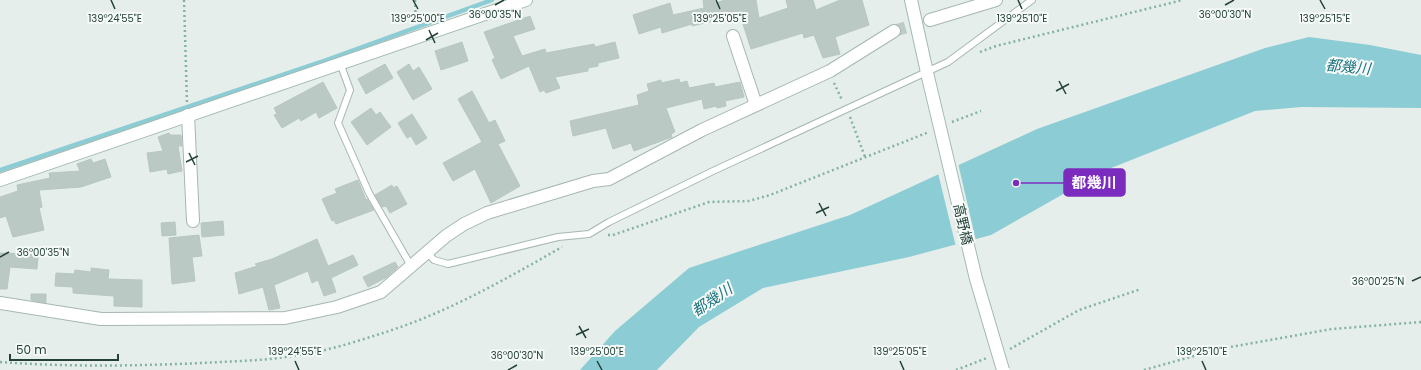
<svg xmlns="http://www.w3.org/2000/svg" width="1421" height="370" viewBox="0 0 1421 370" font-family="Poppins,'Noto Sans JP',sans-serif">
	<rect width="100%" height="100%" fill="#e5eeea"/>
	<path fill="#8cccd4" d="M1309,37L1370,45L1421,55V108L1301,107L1255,111L1106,170L991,235L909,257L763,288L699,327L657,370H580L615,331L689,268L850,215L1037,129L1265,48Z"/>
	<path fill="#e5eeea" d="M958,163L976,241L956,247L938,173Z"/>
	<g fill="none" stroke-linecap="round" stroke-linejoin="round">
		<path stroke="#8cccd4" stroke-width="4.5" d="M0,170L321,62L492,0"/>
	</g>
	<path fill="#bac9c3" stroke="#b7c8c0" d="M703,0H714L715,3L725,0H756L759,18L788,8L786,0H813L816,10L840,0H862L869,25L835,37L840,54L823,58L814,35L804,38L803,33L751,49L741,18L727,22L726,18L692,26V24L662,33L661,27L639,34L633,15L670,3L673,15L704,8Z
		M530,16L535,29L513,36L522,56L545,49L546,53L594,44L595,47L615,42L619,58L598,63V66L588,68V71L555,77L560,88L546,93L544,90L540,92L529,66L501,79L492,60L495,58L484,32Z
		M462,42L468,61L441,70L435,51Z
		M385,64L393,78L366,94L358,79Z
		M409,64L413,71L419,67L432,89L413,100L397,72Z
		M679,79L680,83L687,81L689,88L714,83L715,87L740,82L744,97L725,101L726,106L717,108L716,106L704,109L702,99L666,108L675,132L671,134L672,137L634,151L631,143L613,149L606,128L573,136L570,121L639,105L637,95L649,91L647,84L661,80V83Z
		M323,82L337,108L319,118L316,112L301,121L299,118L282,128L274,115L277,114L274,108Z
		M472,91L489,123L495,120L505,141L498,144L520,186L491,203L475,169L453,181L443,163L482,142L458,99Z
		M371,108L376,115L380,112L391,127L367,145L351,122Z
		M412,114L427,138L416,145L411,136L407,138L398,123Z
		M169,133L170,135H181L182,146H178L182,171L168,174L167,169L150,172L147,153L163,151L158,137Z
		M91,159L93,163L105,159L111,177L81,187L39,190L42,207L39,208L44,230L13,237L6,216L0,218V197L18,191L17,185L50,178L49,173L80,171L77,164Z
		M358,180L366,200L367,199L374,210L336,224L334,220L332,221L322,199L337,193L335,189Z
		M392,185L393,188L397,186L407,204L390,213L386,206L382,207L375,195Z
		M223,221L224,235L202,237L201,223Z
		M175,222L176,235L162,236L161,223Z
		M199,235L202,256L192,257L195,281L172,284L169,238Z
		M317,239L328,266L353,255L358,265L331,278L336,292L324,296L318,280L312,283L308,271L274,285L280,308L269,310L263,287L239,294L235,273L257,266L255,264L272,259Z
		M0,253L34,254V257H38L37,269L10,267L7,289H0Z
		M395,262L398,267L387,277L368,287L363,277Z
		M91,268L109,270L108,279L142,280V307L114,306V296L73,293V287L55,286L56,273L74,274L75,270L91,272Z
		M31,294H46V303L31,300Z"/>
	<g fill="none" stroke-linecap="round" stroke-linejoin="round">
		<path stroke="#becbc6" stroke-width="12" stroke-dasharray="12 6" stroke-linecap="butt" d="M894,31L930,20"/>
		<g stroke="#a7b7b1" stroke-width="8">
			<path id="lane" d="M340,63L350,90L338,123L369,193L411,266
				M427,252L434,260L448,264L558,237L589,234L609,222L713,171L948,62L1032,0"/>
		</g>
		<g stroke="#a7b7b1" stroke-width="14">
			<path id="street" d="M930,20L996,0
				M733,36L756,105
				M188,115L193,221
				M0,303L101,319L285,318L337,307L381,292L446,236L464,224L487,213L593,181L609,179L702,130L830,71L894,31"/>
		</g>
		<g stroke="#a3bab1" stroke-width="14">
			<path id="secondary" d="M911,0L928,77
				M0,180L526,0"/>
		</g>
		<path stroke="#85b3a2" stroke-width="2.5" stroke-dasharray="2 3" stroke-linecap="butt" d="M184,0L187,103
			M415,0L416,25
			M980,52L996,46L1183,0
			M834,83L842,100
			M850,117L865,157
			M952,122L981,111
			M608,235H613L709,202L749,201L770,195L929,132
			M1010,349L1079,310L1141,289
			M0,362C67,367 135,366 202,363C232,361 263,361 292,356C325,352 358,341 389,331C450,311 506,279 562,247
			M956,370L987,358
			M1144,370L1219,349L1332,329L1421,322"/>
		<use href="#lane" stroke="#fff" stroke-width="6"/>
		<use href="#street" stroke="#fff" stroke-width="12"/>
		<use href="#secondary" stroke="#fff" stroke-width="12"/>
		<g stroke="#a3bab1" stroke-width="14" stroke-linecap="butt">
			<path id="secondary-bridge" d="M928,77L976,279L1003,370"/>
		</g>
		<use href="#secondary-bridge" stroke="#fff" stroke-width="12"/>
	</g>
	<path fill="none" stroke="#234138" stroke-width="1.5" d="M111,0L115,9M413,0L418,9M716,0L720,9M1018,0L1022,9M1320,0L1325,9M495,5L504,0M1225,5L1234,0M429,30L435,43M426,40L438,33M1059,81L1066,94M1056,91L1069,84M189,153L195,165M186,162L198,156M819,203L826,216M816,213L829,207M0,257L9,252M1412,281L1421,277M579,326L586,338M576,335L589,329M295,361L299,370M597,361L602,370M900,361L904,370M1202,361L1206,370M508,370L517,365"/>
	<g text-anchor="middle" stroke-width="4" stroke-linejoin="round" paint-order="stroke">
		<g font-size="14" fill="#234138" stroke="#f6faf8">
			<text transform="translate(963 224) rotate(77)" y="5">高野橋</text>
		</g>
		<g font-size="15" font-style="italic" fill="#1b737f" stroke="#f6faf8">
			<text transform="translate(1348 67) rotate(5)" y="5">都幾川</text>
			<text transform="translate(712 300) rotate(-34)" y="5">都幾川</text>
		</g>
	</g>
	<g font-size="10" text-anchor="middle" fill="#234138" stroke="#f6faf8" stroke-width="4" stroke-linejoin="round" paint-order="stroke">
		<text x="1225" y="18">36°00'30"N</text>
		<text x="495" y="18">36°00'35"N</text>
		<text x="115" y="22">139°24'55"E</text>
		<text x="418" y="22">139°25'00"E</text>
		<text x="720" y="22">139°25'05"E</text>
		<text x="1022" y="22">139°25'10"E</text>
		<text x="1325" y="22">139°25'15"E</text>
		<text x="43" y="256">36°00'35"N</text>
		<text x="1378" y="285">36°00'25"N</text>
		<text x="295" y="355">139°24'55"E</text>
		<text x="597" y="355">139°25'00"E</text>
		<text x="900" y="355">139°25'05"E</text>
		<text x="1202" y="355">139°25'10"E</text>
		<text x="517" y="359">36°00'30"N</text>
	</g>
	<path fill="none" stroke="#7b2cbf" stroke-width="1.5" d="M1016 183L1064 183"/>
	<circle fill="#7b2cbf" stroke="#f6faf8" stroke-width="1.5" cx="1016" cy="183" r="4"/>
	<rect fill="#7b2cbf" stroke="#7b2cbf" stroke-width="1.5" x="1064" y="169" width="61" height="27" rx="4"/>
	<g font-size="15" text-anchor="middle" font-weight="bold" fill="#fff">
		<text x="1094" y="188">都幾川</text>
	</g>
	<path d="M10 354v6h108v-6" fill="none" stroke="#234138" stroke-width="2"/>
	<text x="16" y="354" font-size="12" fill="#234138" stroke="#f6faf8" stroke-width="3" paint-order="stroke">50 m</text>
</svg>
